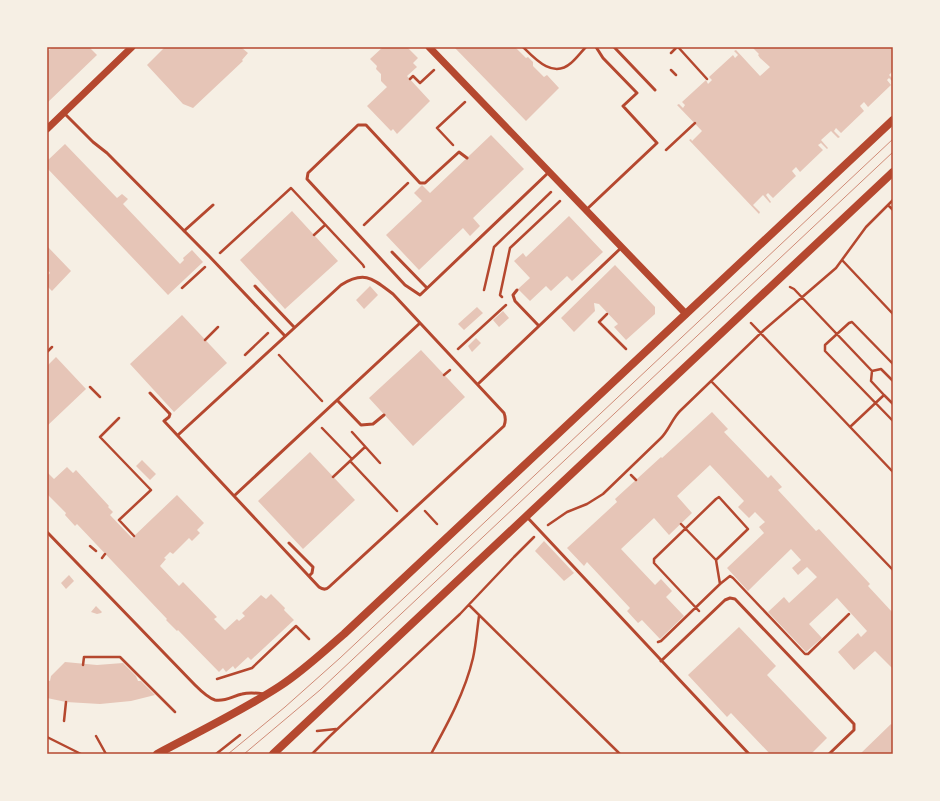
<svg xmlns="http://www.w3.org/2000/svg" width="940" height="801" viewBox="0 0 940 801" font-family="Rubik,sans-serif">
	<rect width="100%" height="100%" fill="#f6efe4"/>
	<path fill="#e6c5b7" d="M52,47H89L97,55L47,103V52Z
		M165,47H243L242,48L248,53L242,60L243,61L193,108L183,104L147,65Z
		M383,47H407L418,58L413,63L417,67L407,76L430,101L397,134L393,129L391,131L367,106L387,87L381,81V74L376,69L377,66L370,59Z
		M454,47H515L526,58L528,57L533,62V66L544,77L547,75L559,88L526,121Z
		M752,47H893V71L889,75L893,79V82L889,78L887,80L891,85L868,107L864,102L860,106L864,111L841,133L836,128L834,131L840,137L838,138L831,131L821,140L828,148L827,149L821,143L818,145L823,150L800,172L796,167L792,171L796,176L773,198L768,193L766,195L771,202L770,203L763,195L753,205L760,212L759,214L689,140L691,139L692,141L702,131L677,105L679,104L683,108L685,105L682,102L706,80L708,84L712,80L709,77L733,55L735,58L738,55L734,51L736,50L760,76L770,67L760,58L758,55L759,54Z
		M491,135L524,169L473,218L480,226L470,236L463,228L419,270L386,235L422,201L414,193L422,185L430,193Z
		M65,144L117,198L122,194L128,199L123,204L180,264L184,260L183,258L192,250L203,262L168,295L47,168V161Z
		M292,211L338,261L285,309L240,260Z
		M569,216L603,252L572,281L567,276L551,291L546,286L530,301L518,289L530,278L514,261L523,253L526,257Z
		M47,246L71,271L52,291L47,286V276L50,273L47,269Z
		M615,265L655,307V314L626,340L614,327L618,324L599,304L594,303L595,311L574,332L561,318Z
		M370,286L378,295L364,309L356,300Z
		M477,307L483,313L464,330L458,324Z
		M503,311L509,318L499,327L493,320Z
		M182,315L227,363L174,412L130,364Z
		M476,338L481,343L472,352L468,346Z
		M421,350L465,397L413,446L369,398Z
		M56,357L86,389L47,426V366Z
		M712,412L728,429L724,432L768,478L771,475L782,487L778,490L816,531L819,529L870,584L868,586L893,613V669L875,651L854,670L838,652L858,633L861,637L867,631L837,598L809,624L822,638L806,652L768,612L784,597L789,603L817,577L807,567L798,575L792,568L801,560L791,549L748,591L727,568L764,533L759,527L765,522L755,512L749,518L738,507L744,501L710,465L677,496L692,513L669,535L654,518L621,549L655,585L661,579L672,591L666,597L684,616L660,639L642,620L638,623L627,611L630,608L587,562L584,566L567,548L617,502L615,499L661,457L662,458Z
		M310,452L355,500L303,549L258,501Z
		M142,460L156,474L150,480L136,466Z
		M67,467L73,473L76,470L109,506L108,507L113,512L110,515L132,538L177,495L204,523L197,530L200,533L192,541L189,538L173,554L170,552L164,558L166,559L160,566L179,586L183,582L217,617L214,619L225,630L237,619L239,621L245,616L242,613L261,595L266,599L271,594L285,608L284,610L294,620L251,660L248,657L235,669L233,666L226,672L223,668L219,672L178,630L177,631L166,620L167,619L77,524L75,526L65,515L66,513L47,494V472L54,479Z
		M544,541L574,573L564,581L535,551Z
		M69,575L74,581L66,589L61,583Z
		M96,606L102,612L101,613L97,614L91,612Z
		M739,627L776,666L767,675L827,738L811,754H770L731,713L727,717L688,675Z
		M65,662L97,665L123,663L136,676L138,681H141L155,695L131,701L100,704L66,702L47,698V680L50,681L51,676Z
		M891,724L893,726V754H860Z"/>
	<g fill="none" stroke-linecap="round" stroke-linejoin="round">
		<path stroke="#b5482f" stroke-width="2.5" d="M523,47C535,59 553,79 571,63C576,59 581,52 586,47
			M678,47L707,79
			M671,53L677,47
			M671,70L676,75
			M410,79L413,76L420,83L434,70
			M453,145L437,128L465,102
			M666,150L695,123
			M888,205L893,210
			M364,225L408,183
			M314,235L325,225
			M220,253L291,188L363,265L364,267
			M842,260L893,314
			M790,287L794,289L872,371L881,369L893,381
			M182,288L205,267
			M484,290L494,247L551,192
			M502,297L500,295L510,248L560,201
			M607,314L599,322L626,349
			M751,323L893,472
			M205,340L218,327
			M458,349L506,305
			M47,352L52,347
			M245,355L268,333
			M279,355L322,401
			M893,364L852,322L849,323L825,345V351L893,421
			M872,371L871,381L884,395
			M444,375L450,370
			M711,381L893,570
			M90,387L100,397
			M119,418L100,437L151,490L119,520L134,536
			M850,427L884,395L893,404
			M322,428L352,459
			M352,432L380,463
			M350,461L397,511
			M631,475L636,480
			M333,477L365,447
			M425,511L437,524
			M681,524L716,560L748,529L719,497L716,499L654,559V563L699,611
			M548,525L567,512L587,504L603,494L661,438C669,430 672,419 680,411L764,330L836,268L866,227L893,200
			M90,546L96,551
			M102,558L105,554
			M720,584L730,576L733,578L805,654H808L849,614
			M469,605L620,754
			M658,642L661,641L720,584L716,560
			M83,665L84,657H120L175,712
			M217,679L252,668L296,626L309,639
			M64,721L66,702
			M317,731L336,729
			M96,736L106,754
			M47,737L81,754
			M216,754L240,735
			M312,754L330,736L460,614L514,557L534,537
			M431,754C448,723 465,692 473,658C476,645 477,630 479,616"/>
		<path stroke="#b5482f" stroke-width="3" d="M614,47L655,90
			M64,113L93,142L107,153L209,256L285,336
			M467,158L459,152L425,183H420L366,125H358L308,173L307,179L405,285L420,295L549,172
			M586,210L657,143L623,106L637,93L603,58L596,47
			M184,231L213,205
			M392,252L427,288
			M255,286L294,327
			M517,290L513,295L515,301L539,326
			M478,384L622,247
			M150,393L170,414L169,417L164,421L319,587C323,590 326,590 329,587L504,426C506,421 506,418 504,413L393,294C373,279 365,270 341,285L178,435
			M337,400L361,425L373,424L384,415
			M234,496L420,323
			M527,517L749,754
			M47,532L195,685C200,690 208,698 215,700C225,702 233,696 242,694C250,692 257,693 264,694
			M289,543L313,567L312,573L309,576
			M661,661L725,600L730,598L735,599L854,724V730L829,754"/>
		<path stroke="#b5482f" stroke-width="7" d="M429,47L686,314
			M47,129L132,47"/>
		<path stroke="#b5482f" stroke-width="8" d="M157,754C198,732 240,712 280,686C303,671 323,652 344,634L893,120
			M273,754L893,172"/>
		<path stroke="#cf8b77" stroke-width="1" d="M228,754L285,707L340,658L893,139
			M244,754L320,690L893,152"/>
	</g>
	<rect width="940" height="801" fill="none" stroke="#f6efe4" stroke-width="96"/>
	<rect x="48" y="48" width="844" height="705" fill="none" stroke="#b5482f" stroke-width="1.5"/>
</svg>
